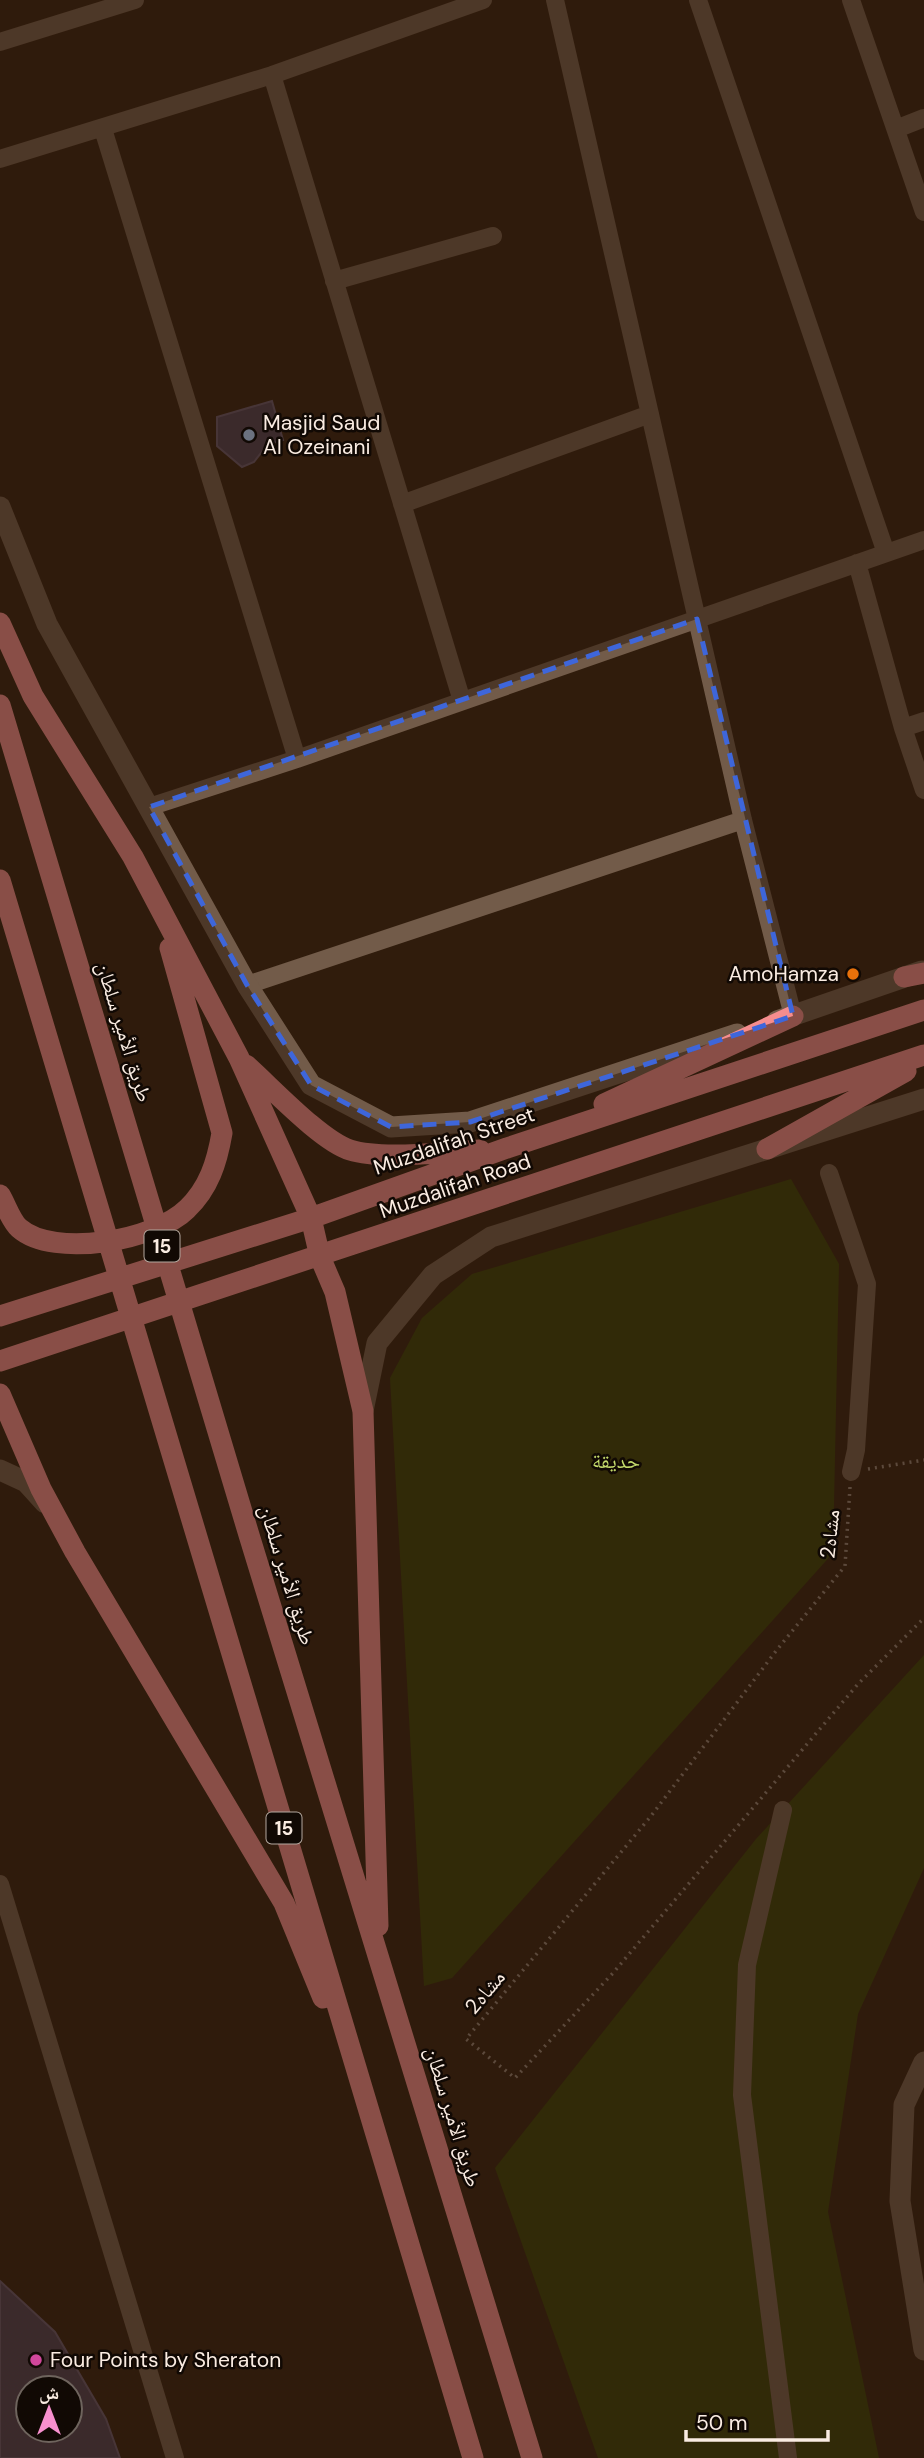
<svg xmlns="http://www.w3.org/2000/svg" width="924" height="2458" viewBox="0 0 924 2458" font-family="'DM Sans','Noto Naskh Arabic',sans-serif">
	<rect width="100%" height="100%" fill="#301c0c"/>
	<path fill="#343d03" d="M791,1179L839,1264L833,1553L452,1978L424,1986L390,1378L422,1318L472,1274Z
		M924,1655V1868L858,2014L828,2212L879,2458H598L495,2168L756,1839Z"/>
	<path fill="#4b3c51" stroke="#65556b" stroke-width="2" fill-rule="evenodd" d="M272,401L283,440L268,444L254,462L242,467L217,446V417Z
		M0,2281L55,2332L106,2419L120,2458H0ZM28,2388H70V2430H28Z"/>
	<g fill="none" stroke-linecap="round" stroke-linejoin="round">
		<path stroke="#938275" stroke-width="3.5" stroke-dasharray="2 5" stroke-linecap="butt" d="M868,1469L924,1460
			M850,1487L845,1566L776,1651L651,1816L466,2039L515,2078L613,1973L858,1684L924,1618"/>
		<path stroke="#725b49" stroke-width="18" d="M555,0L743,820L793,1016
			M698,0L886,553
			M851,0L924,212
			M0,42L135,0
			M272,75L462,701
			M103,129L297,759
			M896,129L924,118
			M0,159L272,75L483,0
			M334,281L493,236
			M402,504L650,414
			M857,563L903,728L924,790
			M903,728L924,721
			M149,807L297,759L924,540
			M247,985L743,820
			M829,1173L867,1284L856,1450L851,1472
			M783,1810L747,1965L742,2095L788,2458
			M0,1884L175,2458"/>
		<path stroke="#725b49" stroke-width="21" d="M0,507L47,624L247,985L311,1085L391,1127L470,1122L737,1034
			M777,1021L922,971
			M363,1411L377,1343L433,1275L491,1237L924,1099
			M0,1470L26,1482L45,1503
			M924,2062L904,2105L900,2201L924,2350"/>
		<path stroke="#f68d8e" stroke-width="21" d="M0,623L33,696L133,857L239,1058L311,1218L320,1257L335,1292L363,1411L378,1926
			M0,705L249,1535L532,2458
			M0,880L473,2458
			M904,977L924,973
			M246,1065C271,1087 321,1141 350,1150C381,1160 446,1152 480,1150
			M604,1104L793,1016
			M767,1149L906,1071
			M0,1195C6,1205 11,1221 19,1228C54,1259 156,1240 187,1209C209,1188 217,1162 222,1133L170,948
			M0,1316L311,1218L507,1148L924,1010
			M0,1361L924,1055
			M0,1394L41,1489L75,1552L284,1903L323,1998"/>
	</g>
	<path d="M0 0H924V2458H0ZM697,619L793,1016L470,1122L391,1127L311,1085L247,985L149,807Z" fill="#301c0c" fill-opacity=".55" fill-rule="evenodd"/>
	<path fill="none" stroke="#3e66da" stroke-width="5" stroke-dasharray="14 9" stroke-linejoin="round" d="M697,619L793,1016L470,1122L391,1127L311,1085L247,985L149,807Z"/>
	<circle fill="#6b7280" stroke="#110904" stroke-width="2.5" cx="249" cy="435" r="7"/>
	<circle fill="#e8710a" stroke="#110904" stroke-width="2.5" cx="853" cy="974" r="7"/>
	<circle fill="#d1479c" stroke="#110904" stroke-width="2.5" cx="36" cy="2360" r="7"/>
	<g text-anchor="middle" stroke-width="5" stroke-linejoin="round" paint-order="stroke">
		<g fill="#110904" stroke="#b4a89f" stroke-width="2">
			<rect x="144.5" y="1230.5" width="35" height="31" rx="5"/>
			<rect x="266.5" y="1812.5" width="35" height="31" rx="5"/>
		</g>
		<g font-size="19" font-weight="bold" fill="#faece2">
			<text x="162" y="1253">15</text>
			<text x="284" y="1835">15</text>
		</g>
		<g font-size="21" fill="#faece2" stroke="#110904" text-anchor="start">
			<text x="263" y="430">Masjid Saud<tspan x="263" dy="24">Al Ozeinani</tspan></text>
			<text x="839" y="981" text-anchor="end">AmoHamza</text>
			<text x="50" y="2367">Four Points by Sheraton</text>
		</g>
		<g font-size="21" fill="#faece2" stroke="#110904">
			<text transform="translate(124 1032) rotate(73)" y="7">طريق الأمير سلطان</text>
			<text transform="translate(454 1141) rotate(-19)" y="7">Muzdalifah Street</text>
			<text transform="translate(455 1186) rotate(-19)" y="7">Muzdalifah Road</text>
			<text transform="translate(830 1534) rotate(-84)" y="7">مشاه2</text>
			<text transform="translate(287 1575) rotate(73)" y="7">طريق الأمير سلطان</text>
			<text transform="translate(485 1992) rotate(-50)" y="7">مشاه2</text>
			<text transform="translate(453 2117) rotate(73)" y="7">طريق الأمير سلطان</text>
		</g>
		<g font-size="21" fill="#c4da6b" stroke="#110904">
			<text x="616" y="1468">حديقة</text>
		</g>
	</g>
	<g transform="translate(49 2409)"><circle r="33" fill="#110904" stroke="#6e645d" stroke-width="2"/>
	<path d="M0-5L12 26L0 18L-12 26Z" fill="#f790ce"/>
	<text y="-10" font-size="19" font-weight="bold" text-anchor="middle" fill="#faece2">ش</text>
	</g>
	<path d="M686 2430v10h142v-10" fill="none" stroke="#faece2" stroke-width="3.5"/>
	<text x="696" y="2430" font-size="21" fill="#faece2" stroke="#110904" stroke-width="5" paint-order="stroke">50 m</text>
</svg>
